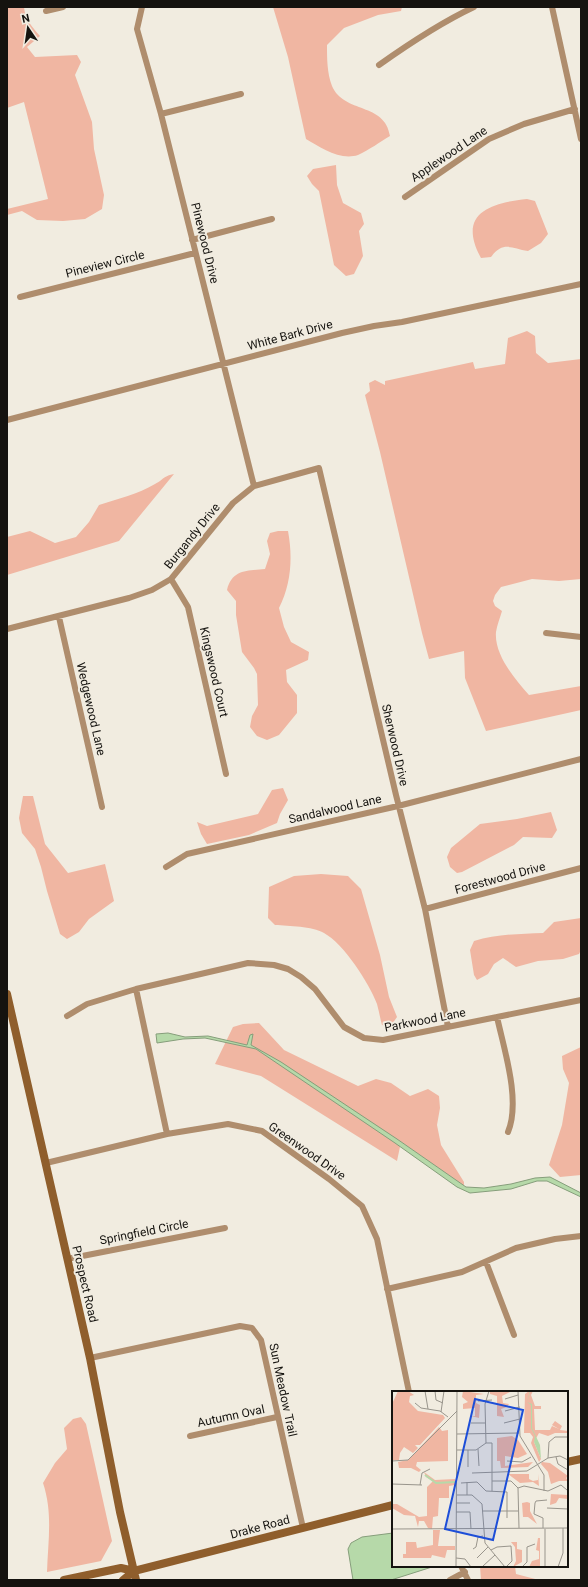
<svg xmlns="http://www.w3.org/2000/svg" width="588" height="1587" viewBox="0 0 588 1587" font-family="Roboto,sans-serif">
	<rect width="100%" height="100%" fill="#f1ece0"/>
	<path fill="#f0b6a2" d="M7,7H24C25,19 32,27 40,36L27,47L35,57L77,55L81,62L75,75L92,122L94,149L104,195L102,209L85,219L63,221L37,220L22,211L7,215V209L48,199L24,102L7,108Z
		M273,7H402L401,11L378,15L344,28L327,45C327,58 327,73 332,86C344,114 385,102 390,136C380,142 369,150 358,155C340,161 320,147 306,139L288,57Z
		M336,165L337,185L343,203L361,213L364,224L359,231L363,256L354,274L346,276L334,265L319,191L312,184L307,176L313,169Z
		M527,199L535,201L548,234L541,243L528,251C511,248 503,241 491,257L481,258C457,214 489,203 527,199Z
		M527,331L535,336L536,353L548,363L581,359V579L559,581L532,579L501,587L495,595L493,601L495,606L502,611C500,618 497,625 496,632C494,655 515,679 529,695L581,686V710L486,731L465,678L464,651L429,659L422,633L380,452L365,395L370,391L369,383L375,380L385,385V381L473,362L475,369L505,364L508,338Z
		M174,474L119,541L7,575V537L30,531L55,543L76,537L89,522L99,505C118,499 138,494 155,484C165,479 161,477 174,474Z
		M278,531H288C293,558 291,584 279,608L284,627L291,642L309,652L308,660L286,670L287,682L297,695V713L279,735L267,740L257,736L250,727L252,716L258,705L257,674L254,668L242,652L236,615V601L227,590C232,569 248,571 265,569L270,554L267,541L270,533Z
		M283,788L288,800L280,814L277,823L249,835L207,844L201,834L197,822L207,826L258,814L272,790Z
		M23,796H33L45,844L68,873L105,864L114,901L89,919L79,932L67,939L60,934L47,891L41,867L35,849L22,833L19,818Z
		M551,812L557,830L552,838L523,837L514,845L462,872L457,873L450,867L447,857L451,848L480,824L517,819Z
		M321,874L348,876L361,889L380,955L389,997L397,1017L390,1027L382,1025C380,1018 379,1011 377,1004C369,983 344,944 324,933C312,926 289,926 275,925L268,918L269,887L294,876Z
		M581,918V950L579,954L563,959L538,961L516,967L503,958L494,964L488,974L477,980L474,975L470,950L474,941C496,934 520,934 543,933L554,922Z
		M259,1023L284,1050L358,1086L376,1079L391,1083L410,1096L428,1089L439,1096L440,1108L437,1125L441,1145L464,1182V1186L401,1142L397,1161L261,1076L215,1064L233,1027L243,1024Z
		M581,1047V1175L560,1177L549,1165L562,1125L569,1083L563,1069L562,1056Z
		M81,1417L86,1424L112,1541L101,1561L47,1572C48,1541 53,1513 43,1483L55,1463L67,1449L64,1428L73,1419Z
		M480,1566H515L516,1574L539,1580H481Z"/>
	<path fill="#b6d9a9" stroke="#869e7b" d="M168,1033L185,1037L208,1036L247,1045L250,1035L253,1034L251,1045L281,1062L397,1139L466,1187L484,1188L511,1184L535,1178L550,1177L581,1193V1197L547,1181H537L511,1189L470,1193L457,1187L395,1143L256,1049L205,1038L183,1039L157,1043L156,1034Z
		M393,1533V1566L432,1567L391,1580H353L348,1549L351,1543L362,1537Z"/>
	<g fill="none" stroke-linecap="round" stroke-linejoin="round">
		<path stroke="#af8d6d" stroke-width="6" d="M142,7L137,29L161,114L254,486
			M552,7L581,139
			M46,11L63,7
			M379,65C410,43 440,23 474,7
			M161,114L241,94
			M405,197L489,139L524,124L575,109
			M192,240L272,219
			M20,297L195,253
			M7,420L342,333L374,326L402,322L581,284
			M171,579L188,607L226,774
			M59,617L102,807
			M7,629L129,598L152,590L171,579L233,503L254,486L319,468L396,795L425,909L448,1027
			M546,633L581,637
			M166,867L187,854L398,806L581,759
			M425,909L581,868
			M136,989L167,1134
			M67,1016L87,1004L136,989L248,963L274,965L288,969L301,977L315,989L344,1027L364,1038L383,1040L581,1000
			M497,1017C504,1049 521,1101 508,1132
			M46,1163L167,1134L228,1124L262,1131L329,1179L362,1206L377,1239L409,1392
			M67,1259L225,1228
			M486,1262L514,1335
			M387,1289L462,1272L516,1248L555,1239L581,1236
			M90,1358L240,1326L252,1328L261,1340L303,1528
			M190,1436L277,1417
			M461,1566L468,1580
			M450,1580L465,1572"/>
		<path stroke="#8f5e2c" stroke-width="8" d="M7,994L90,1358L120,1512L136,1580
			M567,1462L581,1459
			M64,1580L121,1568L134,1571
			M123,1580L134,1571L393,1505"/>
	</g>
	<g text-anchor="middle" stroke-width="4" stroke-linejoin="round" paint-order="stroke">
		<g font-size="12" fill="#15130f" stroke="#f1ece0">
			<text transform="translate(449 154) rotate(-34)" y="4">Applewood Lane</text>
			<text transform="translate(205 243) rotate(76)" y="4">Pinewood Drive</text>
			<text transform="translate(105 264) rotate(-14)" y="4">Pineview Circle</text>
			<text transform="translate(290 335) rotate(-15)" y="4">White Bark Drive</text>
			<text transform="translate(192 536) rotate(-51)" y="4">Burgandy Drive</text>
			<text transform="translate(214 672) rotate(77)" y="4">Kingswood Court</text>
			<text transform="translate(91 709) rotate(77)" y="4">Wedgewood Lane</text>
			<text transform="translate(395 745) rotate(77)" y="4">Sherwood Drive</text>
			<text transform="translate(335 809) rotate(-13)" y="4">Sandalwood Lane</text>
			<text transform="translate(500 878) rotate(-15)" y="4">Forestwood Drive</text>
			<text transform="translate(425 1020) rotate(-11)" y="4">Parkwood Lane</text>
			<text transform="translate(307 1151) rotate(35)" y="4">Greenwood Drive</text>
			<text transform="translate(144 1232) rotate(-11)" y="4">Springfield Circle</text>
			<text transform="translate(85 1284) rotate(77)" y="4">Prospect Road</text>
			<text transform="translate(283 1390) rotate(78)" y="4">Sun Meadow Trail</text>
			<text transform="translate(231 1416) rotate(-12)" y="4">Autumn Oval</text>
			<text transform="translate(260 1527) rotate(-15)" y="4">Drake Road</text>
		</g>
	</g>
	<g transform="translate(392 1391)">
		<rect width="176" height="176" fill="#f1ece0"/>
		<path d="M6,0H16L22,4L18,5L17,11L26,20L51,24L53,27L28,54H23L26,57L21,62L12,56L8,62L7,69H0V13ZM71,0L92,3L84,4V12L88,14L87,27L79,25H83V17L71,18V13L76,11L70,6ZM98,0H120L110,5L111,12L117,13L115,16L109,18L112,26L105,25V5L98,3ZM137,0H141L139,4L143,15H149V18H142L143,39H158L160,35L167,38L160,34L163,30L170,35L168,39L176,40V42H163L156,45L147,42L142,51L149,68L147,71L139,52L141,46L138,42H132L133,3ZM47,36L50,40L56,39V70L25,71L24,75L29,79L27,81L19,77H7L6,71L16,69ZM120,45L126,49L135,63L126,67L113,65V75L141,71L136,76L109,77L108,70H105V47ZM150,71L158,72L176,85L174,87L176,90H167L159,93L156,81L149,73ZM32,81L43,89L63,88V94L57,95V107H47L46,125L41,126L40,138L36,137L32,130H27L26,136L23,125L12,124L0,117V113H5L27,126L35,125V96L41,90L34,86ZM116,83H137V88L141,90L146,89V83L147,95L141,91L128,92ZM159,103L176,104V108L167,107L164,112L158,114ZM135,111L138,112V120L145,133L136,126H131L130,112ZM41,139H48L46,155H63V159H55L53,167L40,164L39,167H11V163H14V151H24L25,157L41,154ZM146,147H148V176H137L140,170L147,168V160L144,159ZM125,151V158L130,159V171L121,176L124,170L123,156L119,151Z" fill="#f0b6a2"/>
		<path d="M138,0V2L135,11L140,13V37L148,54L149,68L142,51L143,45L139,37V14L135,11Z" fill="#b6d9a9"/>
		<path fill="none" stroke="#b6d9a9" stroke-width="2" d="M33,84L44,92L63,91"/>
		<path fill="none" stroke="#99958c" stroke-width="1" d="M33,0L36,18M43,0L44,9L51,12M126,0L128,45L152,84V100M113,8L126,4M86,10L100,9M23,12L29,17L48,20L56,26M113,20L128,16M49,21L52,0M79,32H94M112,32L128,28M65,43L127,42M94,52L93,13L97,0M86,58L87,75M65,59H84L94,52H100V100M164,66L166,73L176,79M156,67L157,51L163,46H176M0,70L16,69L65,20M115,70L130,71L139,66M76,76V59M80,82L135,80L156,67L168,65L176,69M100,90H119L126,97L127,137M69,92L85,91L94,100L115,101V127M0,93L30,94M28,94L30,82L38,78M126,97L132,95L156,100L169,94L175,99M65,104H80L90,113L93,152L113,176M75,104V91M64,112H78M155,117L176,118M90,120H126M64,121H78L79,138M151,137V127L142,123L143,112L144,110L155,109M0,138L176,137M81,158L84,156L86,146L91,145M99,159L105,156L119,155L120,170L114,176M64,167L73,168L79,176M85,167L96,156M91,175L103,164M64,176L65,0M130,176L135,171V156L143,153M153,176V138M166,176L171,162V137"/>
		<path fill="#1d4ed8" fill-opacity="0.15" stroke="#1d4ed8" stroke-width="2" d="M83,8L131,19L101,149L53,138Z"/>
		<rect width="176" height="176" fill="none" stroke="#15130f" stroke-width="2"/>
	</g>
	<rect width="588" height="1587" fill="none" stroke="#15130f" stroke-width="16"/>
	<g transform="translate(28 28) rotate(347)" stroke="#f1ece0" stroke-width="3" paint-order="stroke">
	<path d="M0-3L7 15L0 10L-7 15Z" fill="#15130f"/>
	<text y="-6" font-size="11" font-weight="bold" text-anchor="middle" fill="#15130f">N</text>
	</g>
</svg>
